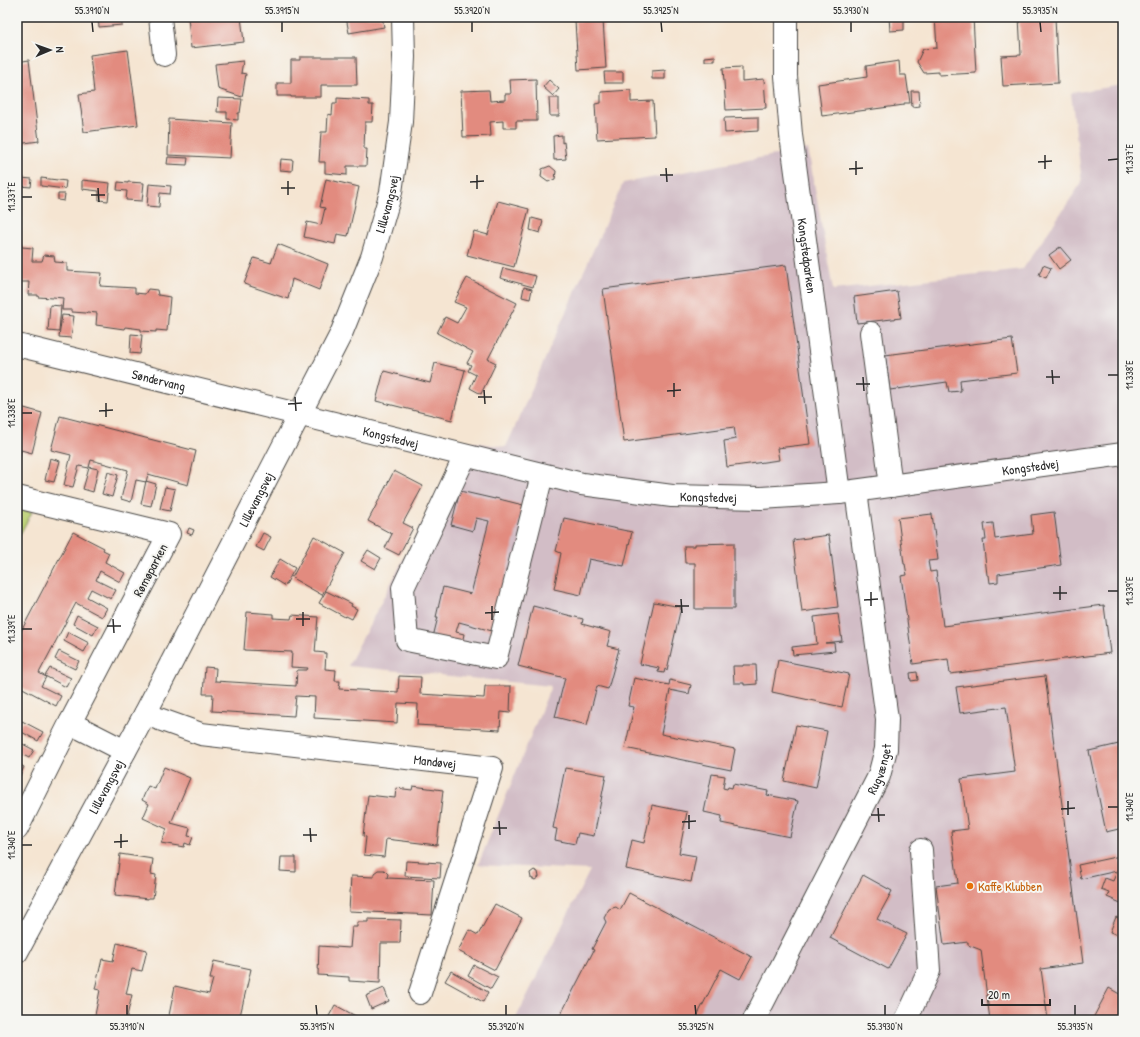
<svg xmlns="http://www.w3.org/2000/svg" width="1140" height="1037" viewBox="0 0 1140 1037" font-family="'Patrick Hand',sans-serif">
	<rect width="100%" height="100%" fill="#f6f6f2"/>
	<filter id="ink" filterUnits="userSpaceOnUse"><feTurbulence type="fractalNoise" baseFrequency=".025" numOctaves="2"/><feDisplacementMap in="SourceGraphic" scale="8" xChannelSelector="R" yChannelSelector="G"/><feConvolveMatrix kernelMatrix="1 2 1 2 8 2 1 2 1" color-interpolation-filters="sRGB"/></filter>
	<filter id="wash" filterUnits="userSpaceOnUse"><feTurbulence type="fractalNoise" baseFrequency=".012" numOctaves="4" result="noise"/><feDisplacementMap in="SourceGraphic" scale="16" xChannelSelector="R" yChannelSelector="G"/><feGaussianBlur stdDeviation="0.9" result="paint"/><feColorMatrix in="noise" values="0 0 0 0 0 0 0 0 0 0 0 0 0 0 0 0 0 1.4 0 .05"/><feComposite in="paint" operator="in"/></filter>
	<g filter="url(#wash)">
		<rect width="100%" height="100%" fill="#f5e5d2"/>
		<path fill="#d2bdc6" d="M1123,85V1020H515L590,870L478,865L551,686L348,666L465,441L506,447L623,183L808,149L833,290L1023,269L1082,182L1071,93Z"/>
		<path fill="#bbd074" stroke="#737e50" d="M17,508L32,512L17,540Z"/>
		<g id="blocks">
			<path fill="#e28b7f" d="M98,17H121L122,25L99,27Z
				M188,17H241L244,42L191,48Z
				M346,17H382L384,27L349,33Z
				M889,17H904V30L890,31Z
				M935,17H973L976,73L939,75V72L924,73L917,62L923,49L937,48Z
				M1019,17H1055L1058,83L1003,86L1001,56L1021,55Z
				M603,20L606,68L578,70L575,21Z
				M128,50L138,125L84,132L79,94L94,92L90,55Z
				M715,56V61H705V57Z
				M300,57H356L357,85H321V97H291V96H277V83H291V60H300Z
				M29,60L39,141L17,144V62Z
				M243,61L241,73L246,74L242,97L218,89L215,64Z
				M899,61L900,75H906L910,103H904V105L822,116L818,84L867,77L866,66Z
				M742,67V81L764,79L766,108L726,110L723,68Z
				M665,70V79H652V71Z
				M604,72H623V83H605Z
				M536,79L537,121H516V128H503V121L490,122L491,136L463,137L461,91L489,90L490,101L505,100V94H511L510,80Z
				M549,80L559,89L553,96L543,87Z
				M631,90V102L653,101L655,136L597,139L595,104L601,103V92Z
				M911,91H919L920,106L912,107Z
				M218,98L242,99L240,113H238V120L227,119V112H217Z
				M337,98L369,100V105H373L372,122H365L364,149H367L366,166H347V175L325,173V162H319L321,132H327L328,114L332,115L333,103H337Z
				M549,98H559V116H550Z
				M758,117V131L725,133L724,118Z
				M169,119L232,123L230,158L168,155Z
				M562,135V143L564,142L566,159L554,160L553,136Z
				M168,157L188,158L187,165L167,164Z
				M281,159L293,160L292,171L280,170Z
				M550,166L556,171L555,179L548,182L541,177L542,169Z
				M21,178L32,179L31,187L20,186Z
				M41,178L66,181L65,189L41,186Z
				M326,179L359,187L348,236L337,234L335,244L304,237L307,222L321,225L325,208L320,207Z
				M82,180L110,183L108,201L99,200V191L82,189Z
				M118,182L128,183V182L144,183L142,201L126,200L127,191L117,190Z
				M149,184L171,186L170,194L160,193L159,207L147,206Z
				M58,194H65L64,201L58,200Z
				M498,201L529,209L514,267L467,255L474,231L488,235Z
				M532,218L543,221L540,233L530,230Z
				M17,241H20L22,247L33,248L32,261H42L44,255L54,256L55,262L67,263V271L102,273L100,286L135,288V293L145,294L148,289L157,290L158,295L170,297L167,331L156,330V332L141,331V329L125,327L124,329L96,325L97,313L87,312L86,313L72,312V310H62L63,298L53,297L52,298L38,297V295H28L29,282H18V285H17Z
				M278,244L328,264L319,290L292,279L288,299L244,284L254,258L271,263Z
				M1060,247L1071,260L1059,269L1049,255Z
				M786,265L810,444L777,448L779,460L727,467L724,441L736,439L734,427L624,442L603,289Z
				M1043,265L1051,268L1046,278L1039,275Z
				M503,268L536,276L533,287L500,278Z
				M467,278L517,303L488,359L496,363L481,394L470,388L476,375L468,371L471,365L467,363L473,352L437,333L445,317L457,323L466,307L454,302Z
				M524,287L532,289L530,299L522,297Z
				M897,291L901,318L857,323L854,297Z
				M50,305L61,306L59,332L48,331Z
				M62,315L74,316L71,338L59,337Z
				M131,334L142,335L140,354L130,353Z
				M1012,339L1017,373L960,380L961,391L949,392L947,382L890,390L885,355Z
				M435,363L465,370L452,420L376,401L384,371L430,383Z
				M17,406L42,413L32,453L21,450L18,464Z
				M60,416L196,451L188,485L148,474L146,482L136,480L131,502L121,499L128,470L91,460L89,467L98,469L93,492L83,489L89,468L79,466L73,487L64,485L71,455L51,450Z
				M50,458L60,461L54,482L45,480Z
				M394,471L423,486L403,523L413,528L399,555L385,548L392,534L368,521Z
				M108,472L118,475L112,497L102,494Z
				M146,481L156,484L151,506L141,504Z
				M165,487L175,489L170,511L160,509Z
				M460,491L495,499V498L523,505L492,631L459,622L456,632L464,634L462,644L433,637L438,617H436L443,587L471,594L489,521L476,518L473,531L451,525Z
				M1054,512L1061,565L998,574V582L990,583L989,575H987L983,540H986L984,524L993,523L995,539L1033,534L1031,515Z
				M932,514L938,560L928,561L930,572L936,571L943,626L1104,605L1110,653L950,674L948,659L913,664L901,576L907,575L905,564H904L898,518Z
				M564,518L632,532L624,566L589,559L581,595L554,589L561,553L556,551Z
				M189,528L194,530L192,535L187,533Z
				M73,532L104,548L103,550L109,553L105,562L125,573L120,582L100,571L96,580L116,590L111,599L91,589L87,597L107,608L102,617L76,603L39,673L46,677L41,686L61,696L56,706L17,685V639Z
				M263,533L271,537L264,551L256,547Z
				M829,535L838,607L802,612L793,540Z
				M314,536L345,553L322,595L292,578Z
				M734,543V609H695V563H685L684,546H695V544Z
				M368,550L381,558L375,569L361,561Z
				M280,559L295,568L285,586L270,577Z
				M326,591L352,604L351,606L357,609L352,619L346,616L345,617L319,603Z
				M654,602L681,607L667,670L665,669L664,673L658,672L659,668L640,664Z
				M533,606L583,619L582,624L611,632L607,646L619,649L608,689L597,686L587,725L555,717L565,678L518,666Z
				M247,612L273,614V618L291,619L292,615L318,617L315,652L326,653L325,669L336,670L335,681H340L339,689L398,692L399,676L421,677L420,694L484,698L485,686H511L510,713L501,712L500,730L417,725L418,704L398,703L397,723L314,718L315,697L296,696L294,716L212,711L213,694H203L205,667L216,668L215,681L296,686L297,670H307L308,668L291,667L292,652L244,650Z
				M838,614L842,641L825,643H834L835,651L793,655L792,647L817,644L814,617Z
				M77,615L98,626L93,635L73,624Z
				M68,632L89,643L84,652L64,641Z
				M59,651L79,661L75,669L55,659Z
				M778,660L849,674L842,707L772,692Z
				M743,665H756L757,684L744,685V683H734L733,666H743Z
				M50,668L71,678L66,687L45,676Z
				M917,672L918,680L911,681L910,673Z
				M1045,676L1083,963L1041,969L1048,1020H990L981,950L968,945V942L944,945L936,886L958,883L951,831L968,829L961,779L1015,772L1006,707L960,713L956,687Z
				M634,678L669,685L670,680L691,685L689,694L670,690L661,734L735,749L731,770L625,748L634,707L628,706Z
				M22,721L43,732L38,741L18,730Z
				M796,725L827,731L816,788L784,781Z
				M17,741L34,750L29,758L17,752Z
				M1123,743V828L1106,832L1089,751Z
				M17,763L24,767L20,776L17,774Z
				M164,767L190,778L171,823L190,828L188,836L193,837L190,845L185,843L184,847L161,843L167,829L143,818L149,804L142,800L148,786L155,789Z
				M565,768L606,775L594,836L578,833L575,844L555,840L557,829L553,828Z
				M712,774L725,776L723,788L727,789L728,787L732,788L733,784L768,791L767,795L798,801L790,837L721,823L722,816L704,812Z
				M413,786L443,790L437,845L386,839L384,857L364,855L366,837L363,836L368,795L395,798L396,788L412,790Z
				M652,805L687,812L679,853L696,856L691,882L626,869L632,840L644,843Z
				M120,854L153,859L151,874L156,875L153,898H148V899L115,895Z
				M1120,856L1123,869L1120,870L1123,871V904L1107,897L1109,892L1101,889L1105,878L1113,881L1117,871L1081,879L1078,865Z
				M281,857H296V872L280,871Z
				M406,861L441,863L440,878L405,876Z
				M378,870H384L388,874L387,878L434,880L432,915L349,911L351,876L374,877V873Z
				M534,870L538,872L539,877L535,880L531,878L530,873Z
				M863,875L892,891L877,919L907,934L888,969L830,938Z
				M629,893L752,957L740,979L721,969L695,1020H563L559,1018L594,950L592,949L606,922L604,918L609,909L616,907L620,910Z
				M495,904L522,918L495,970L458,951L469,930L478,935Z
				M1116,917L1123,920V937L1110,932Z
				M368,919L401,920L400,943H381L380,983L349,981V977L318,975L319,946L350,948L352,927H357V922H368Z
				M117,943L147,950L142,971L132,969L126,994L132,995L126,1020H94L100,990L95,989L102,959L113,961Z
				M214,961L251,969L239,1020H168L175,986L209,994L213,979H210Z
				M474,965L498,977L491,989L468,976Z
				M451,971L488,992L483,1002L445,981Z
				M384,988L389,1001L371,1009L366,996Z
				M1109,988L1123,996V1020H1092Z
				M335,1005L363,1020H327Z"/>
		</g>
	</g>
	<g filter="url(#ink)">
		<use href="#blocks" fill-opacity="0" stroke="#494744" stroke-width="1"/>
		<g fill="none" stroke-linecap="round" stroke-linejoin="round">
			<g stroke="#494744" stroke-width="24">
				<g id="minor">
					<path d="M160,17L164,55"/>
					<path id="s1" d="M786,17V76L791,135L839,493"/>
					<path d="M871,333L891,486"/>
					<path id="s2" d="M17,345L582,484L672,496L761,498L839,493L1123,454"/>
					<path d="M465,456L403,588L407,640L496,658L542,475"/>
					<path d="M17,497L169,534L70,723L125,751"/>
					<path id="s3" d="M145,714L201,734L492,768L420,993"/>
					<path d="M17,829L70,723"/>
					<path id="s4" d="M17,952L145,714L341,334L372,257L391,192L401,122L404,57L403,17"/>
					<path id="s5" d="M754,1020L879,776L886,749L887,719L856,491"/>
					<path d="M906,1020L929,971L921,850"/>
				</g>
			</g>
			<use href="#minor" stroke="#fff" stroke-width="22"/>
		</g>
	</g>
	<path fill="none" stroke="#2b2b2b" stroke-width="1.5" d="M92,22L93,32M282,22V32M472,22V32M661,22L662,32M851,22V32M1040,22L1041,32M1045,155V169M1108,160L1118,159M856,161V175M1038,162L1052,161M666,168L667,182M849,169L863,168M477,175V189M660,175H673M288,181V195M470,182L484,181M98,188L99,202M281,188H295M91,195H105M22,197H32M1052,370L1053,384M1108,375H1118M863,377L864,391M1046,377H1060M674,383V397M856,384H870M484,390L485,404M667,391L681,390M295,397L296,411M478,397H492M106,403V417M288,404L302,403M99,411L113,410M22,413H32M1060,586V600M1108,591H1118M871,592V606M1053,593H1067M681,599L682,613M864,600L878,599M492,606V620M675,606H689M303,612V626M485,613L499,612M113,619L114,633M296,619H310M107,626H121M22,629H32M1068,801V815M1108,807H1118M878,808L879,822M1061,809L1075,808M689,815V829M871,815H885M499,821L500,835M682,822L696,821M310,828L311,842M493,828H507M121,834V848M303,835H317M114,842L128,841M22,845H32M127,1005V1015M316,1005L317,1015M506,1005V1015M695,1005L696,1015M885,1005V1015M1075,1005V1015"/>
	<circle fill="#e8710a" stroke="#f6f6f2" stroke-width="1.5" cx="970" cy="886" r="4"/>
	<g text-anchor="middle" stroke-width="4" stroke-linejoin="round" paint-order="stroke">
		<g font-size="13" fill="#2b2b2b" stroke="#f6f6f2">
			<text dy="5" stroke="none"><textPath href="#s4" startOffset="836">Lillevangsvej</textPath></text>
			<text dy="5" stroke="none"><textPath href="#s1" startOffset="240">Kongstedparken</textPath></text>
			<text dy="5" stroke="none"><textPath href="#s2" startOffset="146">Søndervang</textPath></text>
			<text dy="5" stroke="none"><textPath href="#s2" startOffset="385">Kongstedvej</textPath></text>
			<text dy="5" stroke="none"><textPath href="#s2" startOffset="1033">Kongstedvej</textPath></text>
			<text dy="5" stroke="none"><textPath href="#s2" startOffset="709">Kongstedvej</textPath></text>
			<text dy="5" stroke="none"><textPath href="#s4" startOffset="512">Lillevangsvej</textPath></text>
			<text transform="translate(150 570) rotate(-62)" y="5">Rømøparken</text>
			<text dy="5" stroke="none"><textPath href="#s3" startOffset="295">Mandøvej</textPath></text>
			<text dy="5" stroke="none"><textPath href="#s5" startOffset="281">Rugvænget</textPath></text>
			<text dy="5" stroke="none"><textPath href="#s4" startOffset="188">Lillevangsvej</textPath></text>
		</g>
		<g font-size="13" fill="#c56008" stroke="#f6f6f2" text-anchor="start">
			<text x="978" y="891">Kaffe Klubben</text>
		</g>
	</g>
	<rect width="1140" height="1037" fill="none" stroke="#f6f6f2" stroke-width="44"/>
	<g transform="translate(50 50) rotate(88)" stroke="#f6f6f2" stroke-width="3" paint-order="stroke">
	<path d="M0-3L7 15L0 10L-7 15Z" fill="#2b2b2b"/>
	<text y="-6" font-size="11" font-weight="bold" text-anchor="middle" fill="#2b2b2b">N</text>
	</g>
	<path d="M982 999v6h68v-6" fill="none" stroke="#2b2b2b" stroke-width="2"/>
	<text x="988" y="999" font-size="12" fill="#2b2b2b" stroke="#f6f6f2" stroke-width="3" paint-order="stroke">20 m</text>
	<rect x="22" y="22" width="1096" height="993" fill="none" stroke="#2b2b2b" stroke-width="1.5"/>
	<g font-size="10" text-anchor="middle" fill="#2b2b2b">
		<text x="92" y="14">55.3910°N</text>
		<text x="282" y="14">55.3915°N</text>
		<text x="472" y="14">55.3920°N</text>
		<text x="661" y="14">55.3925°N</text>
		<text x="851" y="14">55.3930°N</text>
		<text x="1040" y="14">55.3935°N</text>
		<text transform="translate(1129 159) rotate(-90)" y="4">11.337°E</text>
		<text transform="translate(11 197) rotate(-90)" y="4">11.337°E</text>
		<text transform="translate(1129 375) rotate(-90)" y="4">11.338°E</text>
		<text transform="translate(11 413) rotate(-90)" y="4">11.338°E</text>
		<text transform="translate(1129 591) rotate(-90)" y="4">11.339°E</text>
		<text transform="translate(11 629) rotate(-90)" y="4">11.339°E</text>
		<text transform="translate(1129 807) rotate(-90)" y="4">11.340°E</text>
		<text transform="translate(11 845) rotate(-90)" y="4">11.340°E</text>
		<text x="127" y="1030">55.3910°N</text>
		<text x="317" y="1030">55.3915°N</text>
		<text x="506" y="1030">55.3920°N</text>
		<text x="696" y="1030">55.3925°N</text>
		<text x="885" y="1030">55.3930°N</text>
		<text x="1075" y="1030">55.3935°N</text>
	</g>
</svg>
